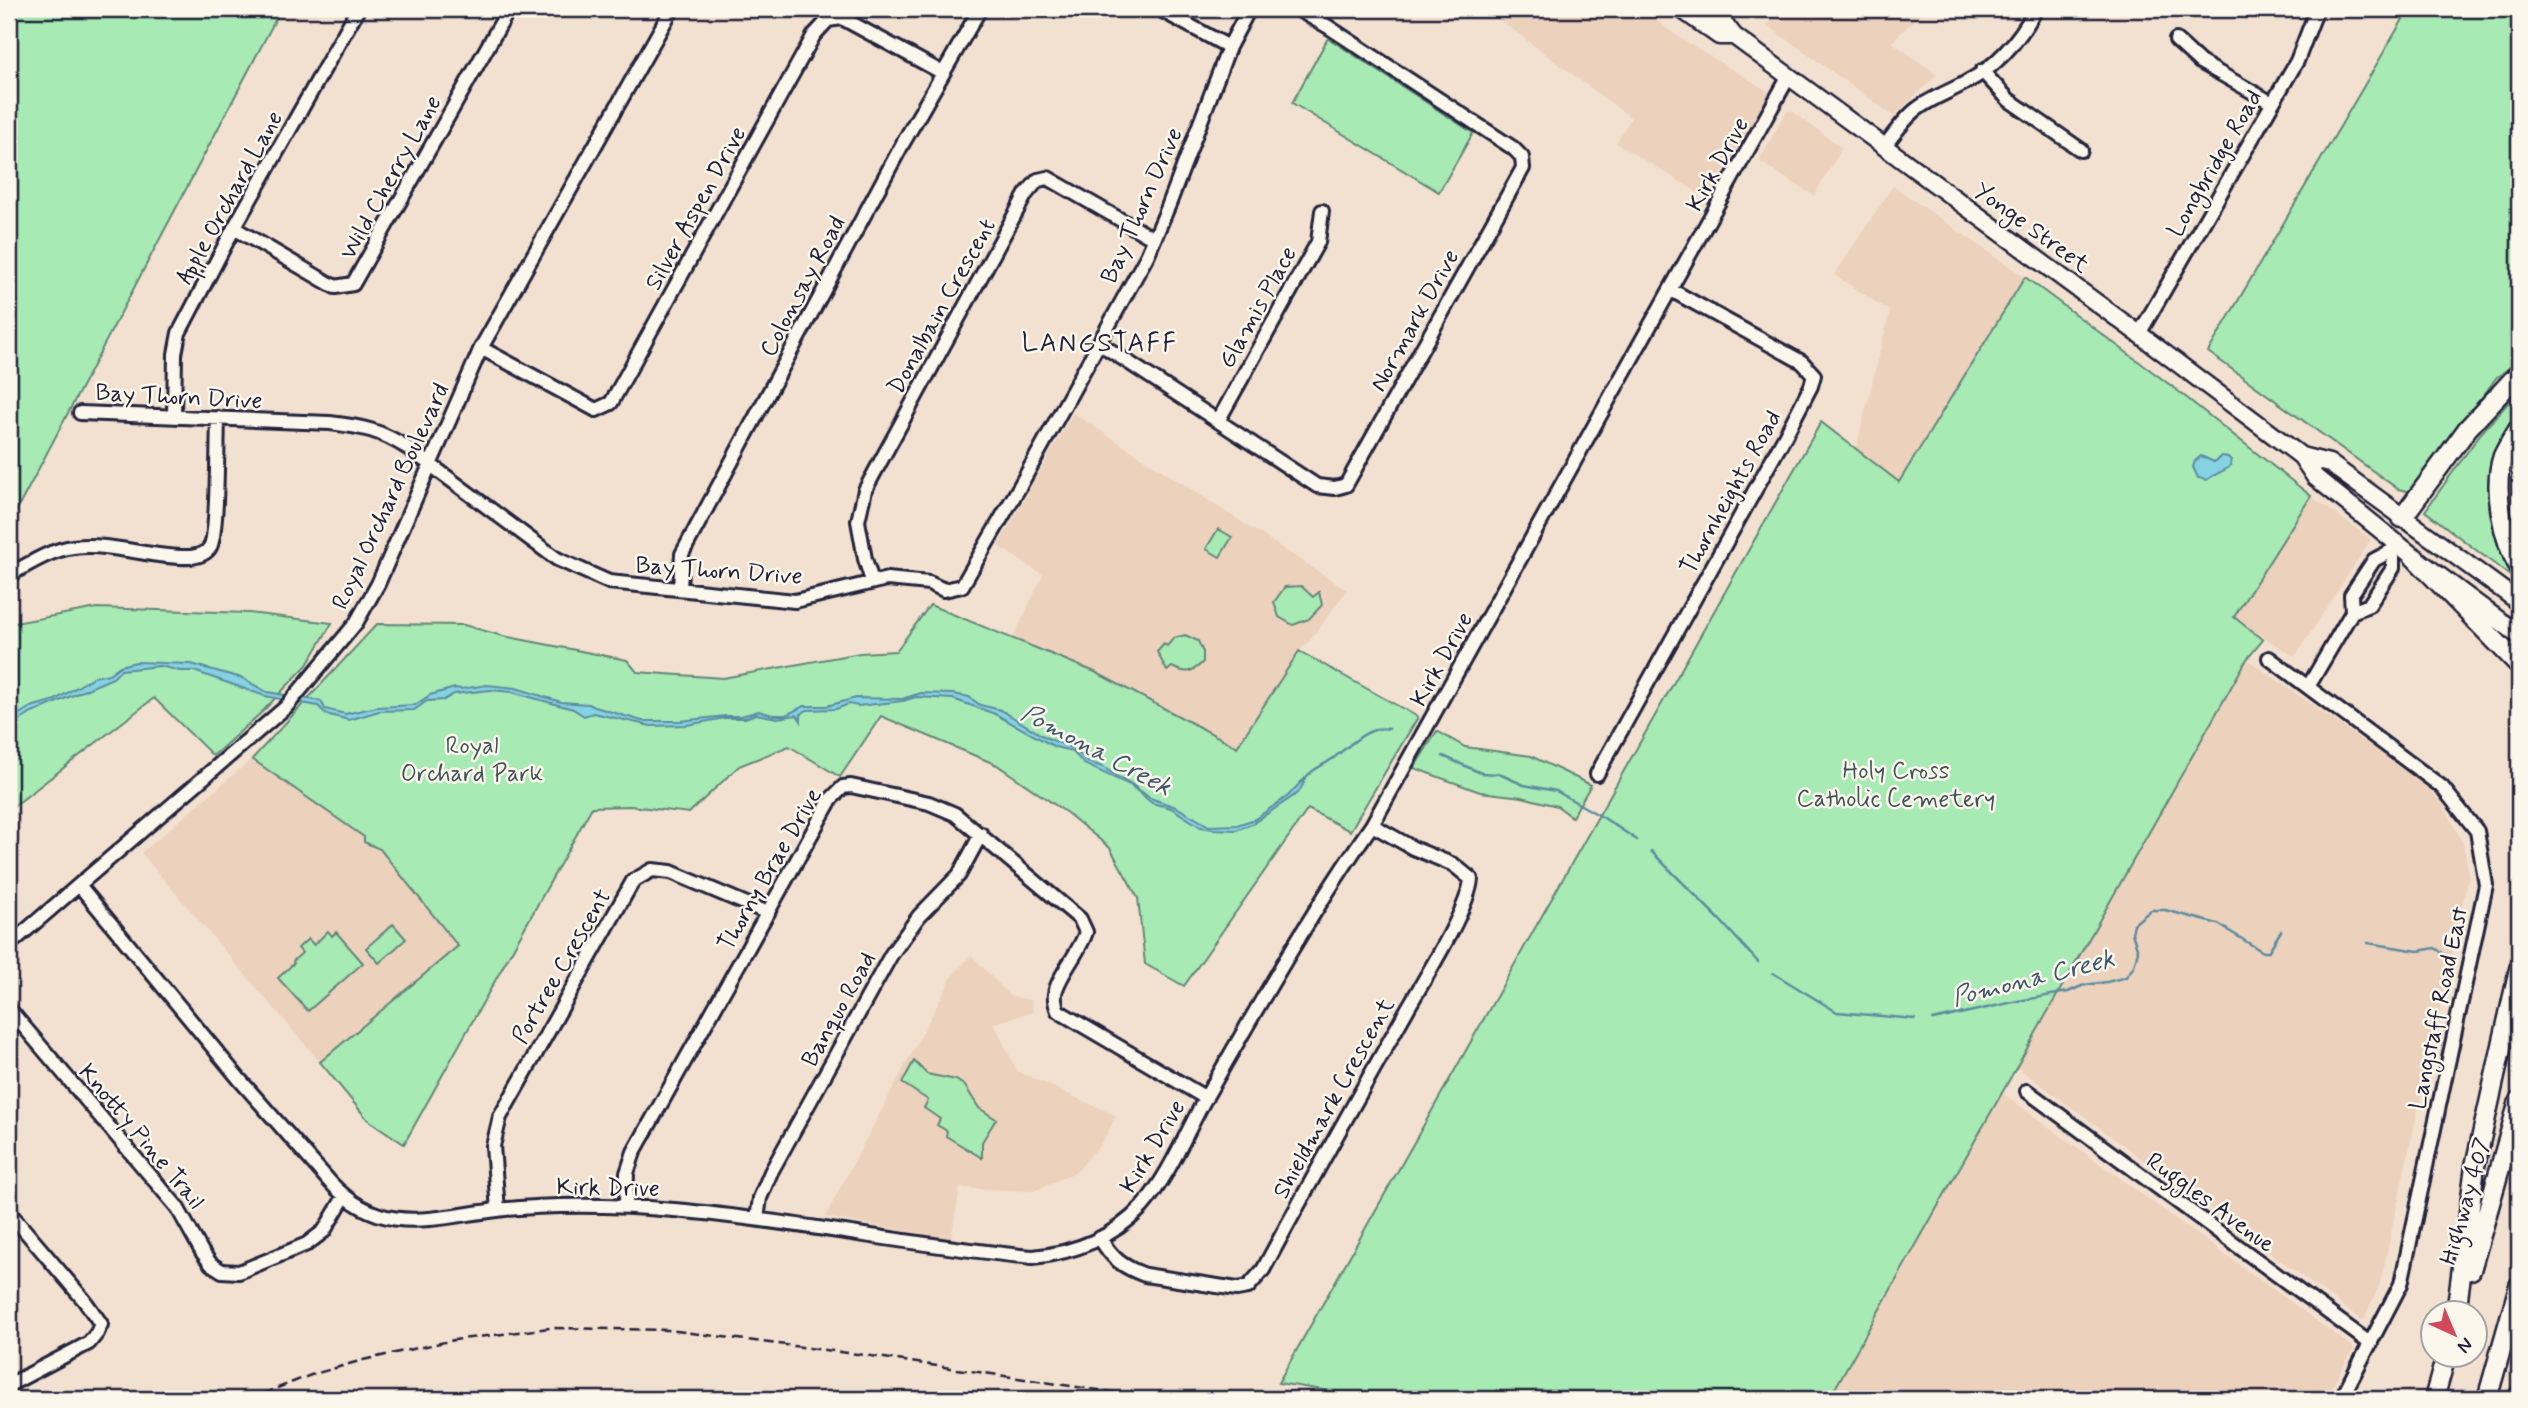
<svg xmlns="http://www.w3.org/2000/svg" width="2528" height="1408" viewBox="0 0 2528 1408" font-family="Mynerve,sans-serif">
	<rect width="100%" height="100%" fill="#f2e1d0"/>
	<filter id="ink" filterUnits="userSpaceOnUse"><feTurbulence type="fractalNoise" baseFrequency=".0143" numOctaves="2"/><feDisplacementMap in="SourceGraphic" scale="14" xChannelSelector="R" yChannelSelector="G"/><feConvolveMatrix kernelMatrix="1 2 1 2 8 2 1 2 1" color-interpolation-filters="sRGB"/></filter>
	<g filter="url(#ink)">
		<path fill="#ecd1bd" d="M1485,9H1641L1680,38L1771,93L1707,198L1616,143L1631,118Z
			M1776,9H1925L1892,42L1937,75L1894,116L1768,26Z
			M1792,111L1842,148L1814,196L1759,161L1786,112Z
			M1893,186L2025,277L1899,482L1856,449L1890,311L1834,275Z
			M1073,413L1347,590L1310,640L1299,651L1237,747L1095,672L1013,639L1043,575L998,546Z
			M2311,496L2371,539L2295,657L2234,618Z
			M2247,659L2420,781L2443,804L2463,843L2469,875L2380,1284L2363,1321L2017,1067Z
			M252,759L379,847L459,946L320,1062L141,853Z
			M971,955L1010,996L1031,1000L1033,1012L994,1023L1017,1071L1117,1116L1100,1145L1077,1171L1034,1191L960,1188L951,1239L825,1217L953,975Z
			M2002,1093L2354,1348L2325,1399H1829Z"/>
		<path fill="#a7eab4" stroke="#648678" stroke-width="2" d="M9,9H281L9,525Z
			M2409,9H2519V360L2496,378L2421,483L2411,492L2398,489L2208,352Z
			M1328,38L1473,133L1439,192L1292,103Z
			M2025,277L2173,387L2311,496L2234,617L2263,640L2247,659L1829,1399H1381L1278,1383L1821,422L1899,482Z
			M2519,391V414L2498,446L2490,502L2510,576L2425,511L2481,433Z
			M1218,529L1232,537L1220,557L1206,549Z
			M1301,586L1313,597L1319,592L1322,605L1309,619L1293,625L1279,617L1274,602L1285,587Z
			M930,605L1095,672L1237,747L1299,651L1418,717L1350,831L1308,809L1184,986L1145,964L1138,898L1110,848L1067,813L997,765L881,716L840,777L789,746L739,766L689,813L631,806L592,807L404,1144L367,1119L320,1062L458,946L380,849L364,842V837L252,759L377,624L464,625L503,636L627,660L637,672L723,678L860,653L896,651Z
			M97,608L249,613L332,623L307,665L263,711L213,756L154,698L9,810V624Z
			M1185,635L1198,641L1203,652V662C1192,673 1186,674 1172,667L1167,671L1157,652L1164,644L1167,646L1174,638Z
			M1437,731L1465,747L1531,756L1591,785L1572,817L1557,806L1522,797L1480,792L1414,768Z
			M393,924L406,939L379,963L366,948Z
			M328,931L332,936L336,932L363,963L308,1011L278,978L294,963L293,961L302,953L298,948L308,939L314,945Z
			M914,1061L927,1074L956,1080L965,1086L979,1108L996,1119L982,1142V1158L946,1136L947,1131L937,1125L940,1119L924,1108L928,1100L902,1083Z"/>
		<path fill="#84d2e2" stroke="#5d8c9f" stroke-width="2" d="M2201,456L2214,462L2222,456L2228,457L2231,460L2230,466C2224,472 2215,473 2207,480L2198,478L2193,467L2195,461Z
			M136,662L191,664L242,678L267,692L321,701L325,709L345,714L377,707L415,705L430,695L455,688L461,689L487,685L516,688L561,702L589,704L595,707L642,721H680L726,716H741L759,711L773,715H786L804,706H827L856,698L902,699L921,693L953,694L969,697L980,705L1001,710L1045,737L1074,749L1088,762L1103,767L1116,776L1130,783L1150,798L1176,807L1209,826L1237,825L1255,819L1288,796L1302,781L1304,783L1298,793L1252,824L1236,830L1213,829L1201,827L1171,808L1152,803L1130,785L1084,764L1072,751L1055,747L995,714L953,699L916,697L903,701L858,706L849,704L836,709L807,710L801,714V721L797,715L777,718L756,714L745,718H725L687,725L651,726L593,713L584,716L573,709L512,692L490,690L454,694L444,700L427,701L414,710L379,711L349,720L326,714L318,706L265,696L194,671H180L160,666L121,670L113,678L32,713L9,727V720L31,707L55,700L94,677L109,674L120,666Z"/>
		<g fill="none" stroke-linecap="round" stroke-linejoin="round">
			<path stroke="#5d8c9f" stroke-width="2.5" d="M1443,756L1481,773L1499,774L1524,785L1556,791L1604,818L1637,840
				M1302,782C1314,767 1318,769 1332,759C1348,748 1367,725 1389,729
				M1651,851L1719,919L1758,962
				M2368,943L2418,951L2435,948L2443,953
				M1773,973L1837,1012L1915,1019
				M1933,1020L2018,1001L2068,992L2084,985L2107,982L2126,977L2134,966L2138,951L2132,933L2134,924L2151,910H2165L2218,924L2263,952H2268L2281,931"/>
			<g stroke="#22223b" stroke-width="18">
				<path id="minor" d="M1159,9L1229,47
					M2176,40L2200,62L2272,103
					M1982,71L2009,100L2081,150
					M1884,147C1894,134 1904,119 1917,109C1931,98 1949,92 1965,83C1996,67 2020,39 2036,9
					M234,228L335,287L353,284L509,9
					M2139,334L2297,61L2317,9
					M1099,343L1317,486L1335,488L1346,485L1523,168L1522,157L1513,148L1327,26L1297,9
					M481,348L596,410L611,403L814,35L828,20L842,18L943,73
					M80,413L330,423C364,427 379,430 408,448L557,559L609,582L795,601L887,579L929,583L944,590L962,586L1020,486L1147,256L1168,207L1229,47L1249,9
					M174,417L175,354L179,333L234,228L358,9
					M1218,421L1318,242L1322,211
					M9,575C29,564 50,550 73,547C113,542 152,559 191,557C198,556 207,553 210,547C218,535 217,438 218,418
					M872,581L865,559L858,521L865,490L1026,194L1038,180L1048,178L1154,239
					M680,588L682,554L903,143L980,9
					M2352,612L2369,605L2393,568V547
					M2269,658L2442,787L2477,831L2486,885L2401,1284L2341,1399
					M2308,687L2352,612L2351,595L2374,560L2391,551
					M1597,774L1784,438L1811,386L1814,375L1802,362L1671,290
					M79,885L240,1080L330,1182C381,1237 430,1218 497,1210C677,1191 854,1241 1033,1257C1073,1253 1113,1238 1142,1207C1169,1176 1186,1133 1206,1097C1259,1005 1311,912 1372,825L1789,76
					M9,945L286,707L356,623L378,584L481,348L672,9
					M9,1009L177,1207L202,1252L211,1264L222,1271L239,1272L307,1244L324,1231L344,1197
					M2027,1091L2371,1344
					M626,1205L627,1173L634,1152L831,799L843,787L851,786L929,803L955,814L1080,919L1086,932C1080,952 1057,977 1055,994C1054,1000 1056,1006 1058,1011L1206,1098
					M498,1210L493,1146L500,1117L633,881L652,870L671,872L768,913
					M9,1212L84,1300L101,1324L97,1333L89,1343L9,1385
					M757,1219L760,1198L771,1172L891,955L919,916L959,875L981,834
					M1100,1238C1112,1259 1123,1267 1145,1275L1237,1289L1248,1287L1263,1270C1310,1182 1359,1095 1408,1008C1424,980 1469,908 1471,879L1454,865L1413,848L1372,825"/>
			</g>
			<g stroke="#22223b" stroke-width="21">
				<path id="major" d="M1681,9L1719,36H1734
					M1704,9L1725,24L1734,36L2139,334L2301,456L2315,477L2414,557L2519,635
					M2301,456L2329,463L2519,602"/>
			</g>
			<g stroke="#22223b" stroke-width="23">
				<path id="highway" d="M2519,428C2514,437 2507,447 2503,456C2492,488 2503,540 2519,567
					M2402,518L2468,428L2519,373
					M2414,557L2519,665
					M2471,1270L2519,1101
					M2456,1314L2475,1166L2519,969
					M2434,1399L2446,1356
					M2487,1399L2519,1286
					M2518,1399L2519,1395"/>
			</g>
			<use href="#minor" stroke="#fbf7ec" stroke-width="12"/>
			<use href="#major" stroke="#fbf7ec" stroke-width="16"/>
			<use href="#highway" stroke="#fbf7ec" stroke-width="18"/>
			<path stroke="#22223b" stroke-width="2.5" stroke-dasharray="10 5" stroke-linecap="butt" d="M249,1399L311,1375L363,1360L454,1340L550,1328L668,1330L864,1355L1158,1399"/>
		</g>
	</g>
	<g text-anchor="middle" stroke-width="5" stroke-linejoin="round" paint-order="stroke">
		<g font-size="24" fill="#22223b" stroke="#fbf7ec">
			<text transform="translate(2214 163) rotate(-60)" y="8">Longbridge Road</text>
			<text transform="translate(1717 164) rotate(-61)" y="8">Kirk Drive</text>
			<text transform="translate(390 177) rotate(-61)" y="8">Wild Cherry Lane</text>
			<text transform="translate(229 197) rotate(-61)" y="8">Apple Orchard Lane</text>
			<text transform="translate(1141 205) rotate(-66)" y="8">Bay Thorn Drive</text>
			<text transform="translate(695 208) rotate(-61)" y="8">Silver Aspen Drive</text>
			<text transform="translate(2032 227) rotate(36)" y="8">Yonge Street</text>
			<text transform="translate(802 286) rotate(-62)" y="8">Colonsay Road</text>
			<text transform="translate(941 306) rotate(-61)" y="8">Donalbain Crescent</text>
			<text transform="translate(1257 307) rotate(-61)" y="8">Glamis Place</text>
			<text transform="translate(1414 320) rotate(-61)" y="8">Normark Drive</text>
			<text transform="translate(179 396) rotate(3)" y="8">Bay Thorn Drive</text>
			<text transform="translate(1730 492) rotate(-61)" y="8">Thornheights Road</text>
			<text transform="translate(390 496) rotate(-65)" y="8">Royal Orchard Boulevard</text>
			<text transform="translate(719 570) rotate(4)" y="8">Bay Thorn Drive</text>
			<text transform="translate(1441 659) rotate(-61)" y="8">Kirk Drive</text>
			<text transform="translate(769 869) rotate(-60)" y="8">Thorny Brae Drive</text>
			<text transform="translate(561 966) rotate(-60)" y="8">Portree Crescent</text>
			<text transform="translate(2438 1008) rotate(-78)" y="8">Langstaff Road East</text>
			<text transform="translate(838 1009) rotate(-61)" y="8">Banquo Road</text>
			<text transform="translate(1333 1098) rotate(-61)" y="8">Shieldmark Crescent</text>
			<text transform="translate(142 1136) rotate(50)" y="8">Knotty Pine Trail</text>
			<text transform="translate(1152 1146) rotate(-59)" y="8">Kirk Drive</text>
			<text transform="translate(608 1187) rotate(1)" y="8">Kirk Drive</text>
			<text transform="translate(2465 1201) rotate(-74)" y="8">Highway 407</text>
			<text transform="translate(2211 1202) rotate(36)" y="8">Ruggles Avenue</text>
		</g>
		<g font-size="24" fill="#435459" stroke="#fbf7ec">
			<text x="472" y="753">Royal<tspan x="472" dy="28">Orchard Park</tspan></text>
			<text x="1896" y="778">Holy Cross<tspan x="1896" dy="28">Catholic Cemetery</tspan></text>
		</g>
		<g font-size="26" letter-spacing="2" fill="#22223b" stroke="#fbf7ec">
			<text x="1100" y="351">LANGSTAFF</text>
		</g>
		<g font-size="26" font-style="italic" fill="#3f576d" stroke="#fbf7ec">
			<text transform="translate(1097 749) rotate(28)" y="9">Pomona Creek</text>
			<text transform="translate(2033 977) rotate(-14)" y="9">Pomona Creek</text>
		</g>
	</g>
	<rect width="2528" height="1408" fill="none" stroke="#fbf7ec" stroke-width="35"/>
	<rect x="18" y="18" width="2493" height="1373" fill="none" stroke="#22223b" stroke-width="2.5" filter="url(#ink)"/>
	<g transform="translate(2454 1334) rotate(136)"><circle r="33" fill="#fbf7ec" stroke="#a4a2a5" stroke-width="2"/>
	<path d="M0-5L12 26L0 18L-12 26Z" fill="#d1495b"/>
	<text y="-10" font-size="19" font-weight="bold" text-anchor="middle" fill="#22223b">N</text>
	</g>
</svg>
